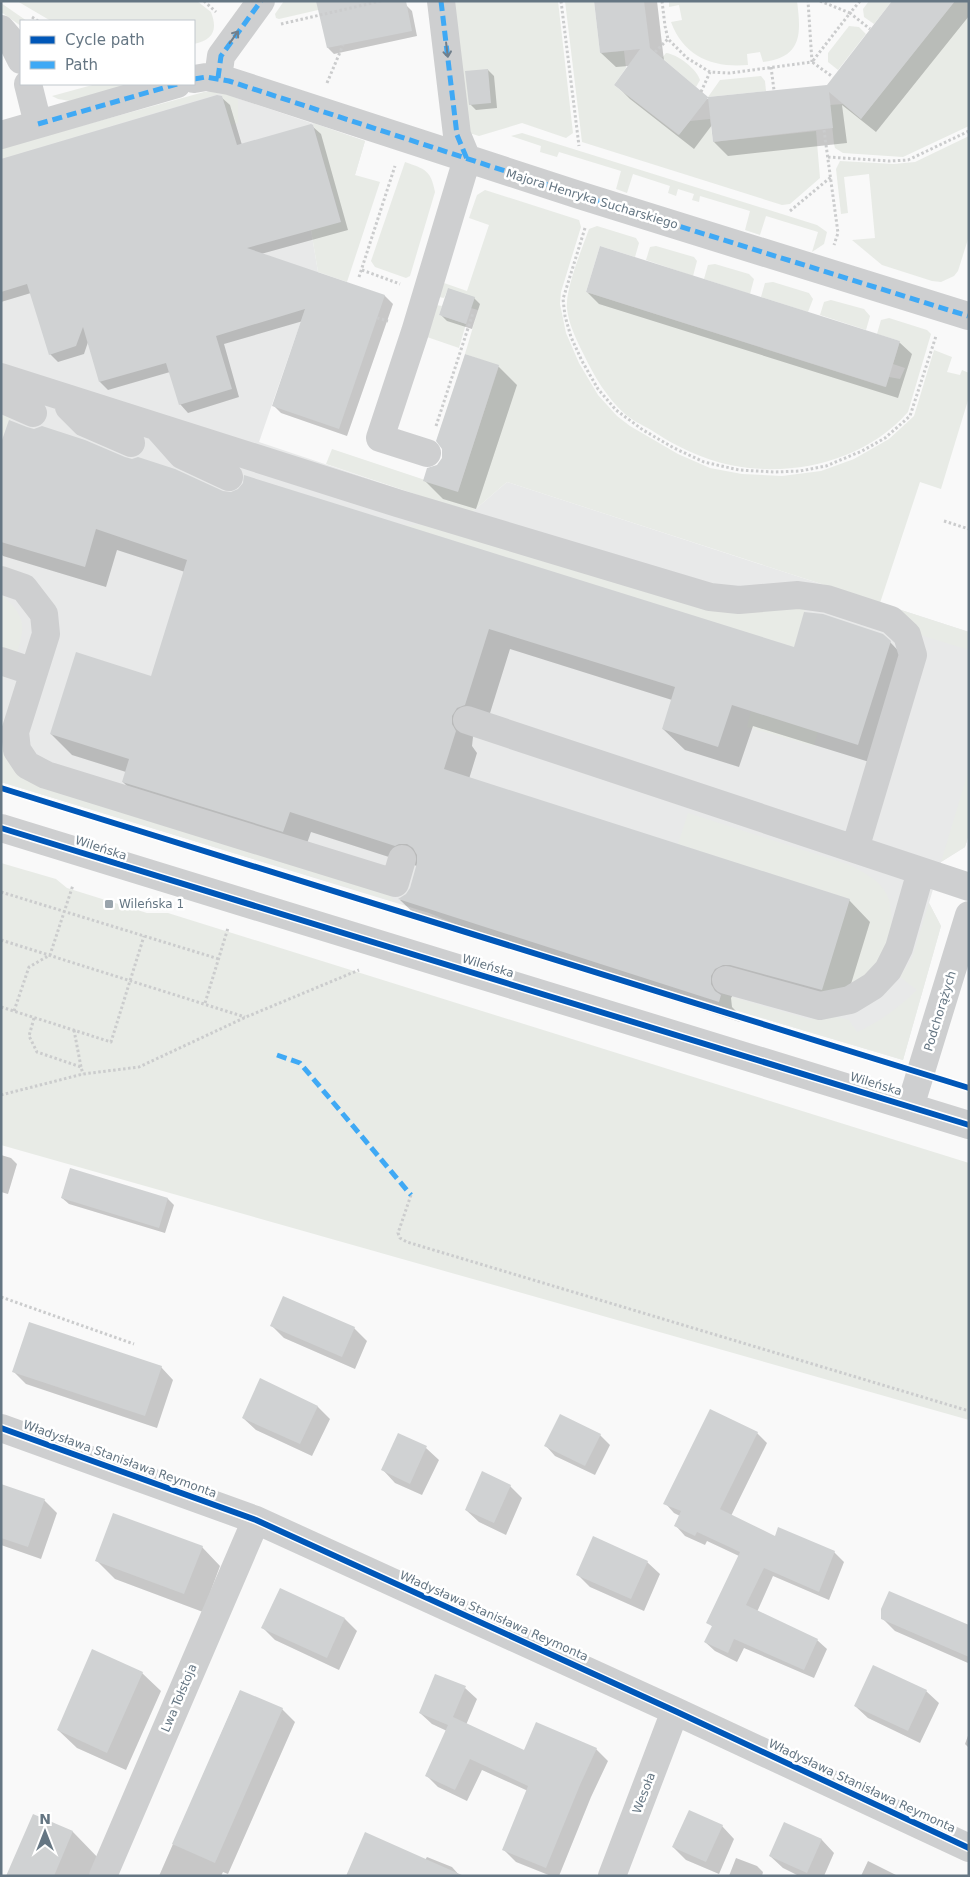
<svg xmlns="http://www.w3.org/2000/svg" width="970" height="1877" viewBox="0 0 970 1877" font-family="'DejaVu Sans',sans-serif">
	<rect width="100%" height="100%" fill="#f9f9f9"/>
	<path fill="#e8e9e9" d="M213,90L365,141L341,222L311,230L318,272L259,442L471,513L507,482L969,632V834L965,847L941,862L929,903L941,926L903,1060L477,933L429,913L1,782V153Z"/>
	<path fill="#e8ebe6" d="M17,1H197L211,12C218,30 213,40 194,44V21H51Z
		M284,1H357L279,19L276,18L275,14Z
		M449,1H558L573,133L566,138L522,123L479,136L466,132Z
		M565,1H594L600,53L624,51L626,68L614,85L678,135L690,121L710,119L713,142L816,131L820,178L790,204L782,205L582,142Z
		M669,1H797C801,33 803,57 763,62L760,52L747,54L748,65C713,68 684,57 671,22L682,20L679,5L669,7Z
		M869,1H892L874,24L864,17L863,9Z
		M955,1H969V126L903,157L843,153L835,148L834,144L830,105L843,104L861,119Z
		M1,3L27,21H21V26L1,12Z
		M849,26L859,27L866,34L838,70L828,62V53Z
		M666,53C677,54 697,69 700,80L696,87L662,58Z
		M761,76L765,81L766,91L708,97L720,80Z
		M96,84H134L70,101L58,99L52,96Z
		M204,92H221L238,99V123L231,125L221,93L1,159V148Z
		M313,123L365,141L355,175L380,182L347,282L318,272L311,230L341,221Z
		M522,133L817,225L827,232L824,244L812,252L818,232L766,216L760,235L745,230L750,211L700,196L699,202L692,200L694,194L678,189L676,196L668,193L670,186L633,174L627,193L616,189L621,171L559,152L557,157L540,152L541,146L511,136Z
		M969,136V236L958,271L954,276L941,282L932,281L882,265L852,240L875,238L869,174L844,177L848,213L841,214L836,169L840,161L894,164L915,162Z
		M405,162C425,169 431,170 435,192L410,276L406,278L375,267L371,261Z
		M485,190L579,220L581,227L561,292L560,304L566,333L579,363L598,395L617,416L630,426L678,454L710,468L742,474L782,476L821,471L854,459L889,439L914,416L934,350L952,357L947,372L960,375L962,370L969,373V397L941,489L920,482L880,603L507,482L471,513L326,464L332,449L458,491L499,366L465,354L478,310L471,308L448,289L444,298L439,297L444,283L467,291L489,225L469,218L477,195Z
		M597,226L636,238L639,243L635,257L600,246L586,292L885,387L889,377L900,379L905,368L893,364L900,341L877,334L881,320L889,318L927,330L931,334L908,412C865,461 792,478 730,465C702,459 675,446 651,430C642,425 632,420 625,414C607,398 594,376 584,355C577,341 569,325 567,309C565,289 582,249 589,229Z
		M656,246L694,257L697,261L693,276L646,260L650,247Z
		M715,264L749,274L754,279L750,294L704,279L708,265Z
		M773,282L809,293L813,299L808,312L761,297L765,283Z
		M831,300L864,309L870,316L866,330L820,315L824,302Z
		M436,305L442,306L439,315L466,324L459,348L427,337Z
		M1,409L11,416L3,437H1Z
		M443,524L806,606L794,647L403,525Z
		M1,594C28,618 25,627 15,659L1,654Z
		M901,610L969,632V650L914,633Z
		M751,711L818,732L814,746L747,727Z
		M1,741L3,748L385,889L395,902L1,782Z
		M969,769V834L965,847L941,862Z
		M688,813L850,865C862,872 876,878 884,890C894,902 893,933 887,946C881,960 865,979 850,985C841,989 830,991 820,993L850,899L678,844Z
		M1,863L56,879L67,888L147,913H168L969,1163V1420L1,1145Z
		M929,903L941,926L903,1060L718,1005L722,994L809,1019C816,1019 820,1018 827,1017C834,1016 841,1018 849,1020L857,1032C880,1022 898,1008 917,990L900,977L912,958Z"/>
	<path fill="#0003" d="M317,1L406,5L412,11L417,36L334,54L328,48Z
		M595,1H657L664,61L707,99L827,86L894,1H969V16L876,132L842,105L847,143L728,156L714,142L712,125L694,149L630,99L616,85L629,66L616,67L601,53Z
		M488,70L494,76L497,108L476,110L470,104Z
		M221,97L230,105L242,145L312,126L321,134L348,230L261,254L385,296L393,304L347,436L281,413L273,405L303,321L224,344L239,397L188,413L180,404L170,372L108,390L100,382L88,342L84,354L58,362L50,354L31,293L1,302V161Z
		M587,292L899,342L912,354L898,398L599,304Z
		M474,298L480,304L472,329L447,321L441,315Z
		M498,366L517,385L476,509L443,499L424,480L443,459V449Z
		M27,429L124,459L222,493L795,649L890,642L911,664L879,765L753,726L739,767L685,750L663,729L672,700L510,649L486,726L478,729L473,737L472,746L477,753L469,779L849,900L870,922L843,1010L736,990L731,998L732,1007L742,1017L740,1022L421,920L400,900L407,895L411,888L417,866L311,832L304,852L144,803L123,782L126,772L72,755L51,734L152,678L185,572L117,550L106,587L3,556L1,554V449Z
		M1,1155L11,1158L17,1164L8,1194L1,1192Z
		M62,1198L168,1199L174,1205L165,1233L69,1204Z
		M271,1325L354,1328L367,1341L355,1369L284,1338Z
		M161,1367L173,1380L157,1428L26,1384L14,1372Z
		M261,1380L318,1407L330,1419L312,1456L256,1430L243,1418Z
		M757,1433L767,1443L731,1516L775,1537L834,1552L844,1562L829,1600L773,1576L757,1612L817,1640L827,1649L814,1678L744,1648L737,1662L715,1651L705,1642L713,1627L708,1622L739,1556L707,1541L705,1545L685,1536L676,1526L680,1516L674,1513L665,1503Z
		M399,1435L426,1448L439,1460L422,1495L395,1483L383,1470Z
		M600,1435L610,1445L595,1475L555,1456L546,1446Z
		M1,1485L44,1500L57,1513L41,1559L1,1545Z
		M510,1486L522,1498L506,1535L479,1522L466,1510Z
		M202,1547L220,1566L203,1612L115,1579L96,1560Z
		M647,1562L660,1574L644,1611L590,1587L578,1575Z
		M882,1618L969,1628L968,1663L895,1631Z
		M345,1619L357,1631L339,1670L275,1640L263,1628Z
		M142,1673L161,1691L126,1770L77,1748L58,1730Z
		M465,1688L477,1699L466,1725L525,1752L596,1749L608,1761L591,1797L559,1876H551L516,1862L504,1850L528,1791L482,1770L467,1801L438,1787L426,1775L447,1731L432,1724L420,1713Z
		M240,1691L282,1709L295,1722L228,1874L223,1872L221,1876H159Z
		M926,1691L939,1703L920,1743L868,1718L855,1706Z
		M969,1733V1748L965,1744Z
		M34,1816L73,1832L104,1864L99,1876H8Z
		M785,1824L822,1840L834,1853L824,1876H799L783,1868L770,1856Z
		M722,1826L734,1839L719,1874L686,1860L673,1847Z
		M427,1857L452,1867L460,1876L425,1860Z
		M736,1858L757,1866L763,1872L762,1876H729Z
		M868,1861L898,1876H861Z"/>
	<path fill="#d0d2d3" d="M316,1H406L412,31L327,48Z
		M594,1H644L650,48L708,97L827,85L892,1H955L861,119L829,92L833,128L713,142L708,98L679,135L614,85L640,49L600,53Z
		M488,69L491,103L469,105L465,71Z
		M217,95L222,96L237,145L311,124L313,125L341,222L247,248L385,295L339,429L272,406L305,309L216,336L232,389L179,405L166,363L99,382L83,327L76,346L49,355L27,284L1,292V159Z
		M600,246L900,341L886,387L586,292Z
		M448,288L475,297L466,324L439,315Z
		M465,354L499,365L458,492L423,481L427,468L437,465L442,458V449L436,441Z
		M9,420L27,427L34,429L42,426L85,440L125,457L132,459L138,457L175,469L223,491L231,492L238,489L243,483L244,475L794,647L804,612L823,614L883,634L891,641L858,745L732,705L718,747L662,729L675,687L489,629L465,705L457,708L452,716V724L456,731L444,769L850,899L822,990L730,965H723L715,969L711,976V984L715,991L721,995L719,1002L398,899L406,894L410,888L417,863V855L413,848L407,844H399L395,846L290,812L283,832L122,782L129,759L50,734L76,652L151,676L187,560L96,529L85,567L1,542V443Z
		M70,1168L168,1198L159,1228L61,1198Z
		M283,1296L355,1327L342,1357L270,1326Z
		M29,1322L162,1366L145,1416L12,1372Z
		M260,1378L318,1406L300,1444L242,1418Z
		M710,1409L758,1432L720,1509L775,1536L778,1527L835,1551L819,1592L764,1568L746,1605L818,1639L804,1670L734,1639L728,1653L704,1642L712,1626L706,1623L740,1552L697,1532L695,1536L674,1526L681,1511L663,1504Z
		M560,1414L601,1434L585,1466L544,1446Z
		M398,1433L427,1446L410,1484L381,1470Z
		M482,1471L511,1485L494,1523L465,1510Z
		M1,1484L45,1499L28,1547L1,1538Z
		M113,1513L203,1546L184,1594L95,1561Z
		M593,1536L648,1561L631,1599L576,1575Z
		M280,1588L345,1618L327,1658L261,1628Z
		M889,1591L969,1625V1657L881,1619V1609Z
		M92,1649L143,1672L107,1753L57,1730Z
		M873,1665L927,1690L908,1731L854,1706Z
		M435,1674L466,1686L453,1717L524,1750L536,1722L597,1748L580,1785L546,1868L502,1850L528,1786L470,1759L455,1790L425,1776L448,1725L419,1713Z
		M240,1690L283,1708L215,1863L172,1844Z
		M689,1810L723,1825L706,1862L672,1847Z
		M33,1814L73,1831L54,1876H6Z
		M784,1822L822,1839L807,1873L769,1856Z
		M365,1832L464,1876H346Z"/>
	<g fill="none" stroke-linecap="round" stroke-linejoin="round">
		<path stroke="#cbcccd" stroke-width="3" stroke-dasharray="2.5 2.5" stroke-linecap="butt" d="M204,1L216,12
			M561,1L579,146
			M662,1L665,26L668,39L687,58L710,72L730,73L812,62L808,1
			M820,1L850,13L812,62L833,77
			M860,1L850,13L870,29
			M32,17L38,21
			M281,24L381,1
			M655,52L668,39
			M771,67L774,90
			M327,83L343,45
			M701,92L710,72
			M824,130L838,233L834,245
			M828,157L889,161L908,160L969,131
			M790,211L831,177
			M585,228L563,299L565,316L571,337L582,361L598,389L616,410L643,430L674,448L704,462L739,470L775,472L800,471L826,466L862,451L885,438L910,416L936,336
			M362,270L400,284
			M359,277L395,166
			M377,318L388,321
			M436,426L473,313
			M944,521L969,529
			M1,892L219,959
			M1,940L245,1017
			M205,1003L228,928
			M1,1007L111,1042L144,936
			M14,1011L29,967L50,955L73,885
			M34,1018L29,1036L37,1052L81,1067L83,1074
			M74,1030L81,1067
			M1,1095L83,1074L139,1067L246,1017L359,970
			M411,1195L398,1233L400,1238L407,1242L969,1411
			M1,1297L134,1344"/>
		<path stroke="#cecfd0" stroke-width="28" d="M1,29L12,42L21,60
			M218,78L221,56L261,1
			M194,79L206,77L229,81L579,195L968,316
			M28,84L38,124
			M1,135L177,84
			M1,377L397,503L710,597L739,600L798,595L827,599L891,620L907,635L913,655L855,849
			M1,399L33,413
			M69,407L85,423L131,443
			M158,428L182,455L229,477
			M427,453L380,438L415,332L467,159L457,135L441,1
			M1,580L24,588L44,614L46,634L15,732L17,750L27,765L46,775L395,883L402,859
			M1,661L34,672
			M467,720L969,887
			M1,828L969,1125
			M726,980L820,1006L850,1000L873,986L888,970L899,948L921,871
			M910,1107L969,915
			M1,1428L256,1520L675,1711L969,1848
			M103,1876L256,1520
			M612,1876L675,1711"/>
		<path stroke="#3fa9f5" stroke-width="5" stroke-dasharray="10 5" stroke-linecap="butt" d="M441,1L457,135L467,159
			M218,78L221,56L261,1
			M194,79L206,77L229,81L579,195L968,316
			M38,124L177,84
			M277,1055L300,1063L411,1195"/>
		<g stroke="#fff" stroke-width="9">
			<path id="cycleway" d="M1,788L969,1088
				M1,828L969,1125
				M1,1428L256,1520L675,1711L969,1848"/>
		</g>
		<use href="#cycleway" stroke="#0057b8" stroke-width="6"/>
	</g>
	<defs><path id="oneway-shaft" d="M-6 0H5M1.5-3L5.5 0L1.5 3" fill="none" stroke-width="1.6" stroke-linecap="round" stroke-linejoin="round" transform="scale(1.25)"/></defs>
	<g stroke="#707f8b">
		<use href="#oneway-shaft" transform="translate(234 37) rotate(-55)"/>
		<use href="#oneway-shaft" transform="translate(447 50) rotate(83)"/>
	</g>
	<rect fill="#99a4ac" stroke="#fff" stroke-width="2" x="104" y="899" width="10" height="10" rx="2.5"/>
	<g text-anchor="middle" stroke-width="5" stroke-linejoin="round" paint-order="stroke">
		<g font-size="12" fill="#657683" stroke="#fff">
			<text transform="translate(592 199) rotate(17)" y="4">Majora Henryka Sucharskiego</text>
			<text transform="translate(101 848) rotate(18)" y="4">Wileńska</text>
			<text transform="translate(488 966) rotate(17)" y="4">Wileńska</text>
			<text transform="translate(940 1011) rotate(-73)" y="4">Podchorążych</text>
			<text transform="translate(876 1084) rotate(17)" y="4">Wileńska</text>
			<text transform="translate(120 1459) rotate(20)" y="4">Władysława Stanisława Reymonta</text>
			<text transform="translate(494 1616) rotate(24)" y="4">Władysława Stanisława Reymonta</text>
			<text transform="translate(179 1698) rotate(-67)" y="4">Lwa Tołstoja</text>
			<text transform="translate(862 1786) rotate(25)" y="4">Władysława Stanisława Reymonta</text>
			<text transform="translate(644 1793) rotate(-69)" y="4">Wesoła</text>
		</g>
		<g font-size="12" fill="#657683" stroke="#fff" text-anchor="start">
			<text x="119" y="908">Wileńska 1</text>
		</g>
	</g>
	<rect width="970" height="1877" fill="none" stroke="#657683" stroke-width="5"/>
	<rect x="20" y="20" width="175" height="65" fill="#ffffff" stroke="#c1c8cd"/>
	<rect x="30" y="36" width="25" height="8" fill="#0057b8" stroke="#c1c8cd"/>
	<text x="65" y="45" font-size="15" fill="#657683">Cycle path</text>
	<rect x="30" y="61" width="25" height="8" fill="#3fa9f5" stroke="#c1c8cd"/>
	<text x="65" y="70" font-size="15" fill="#657683">Path</text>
	<g transform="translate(45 1832)" stroke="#ffffff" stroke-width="4" paint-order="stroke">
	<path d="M0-4L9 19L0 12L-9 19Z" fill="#657683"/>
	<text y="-8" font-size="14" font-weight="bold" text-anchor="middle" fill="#657683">N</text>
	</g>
</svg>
